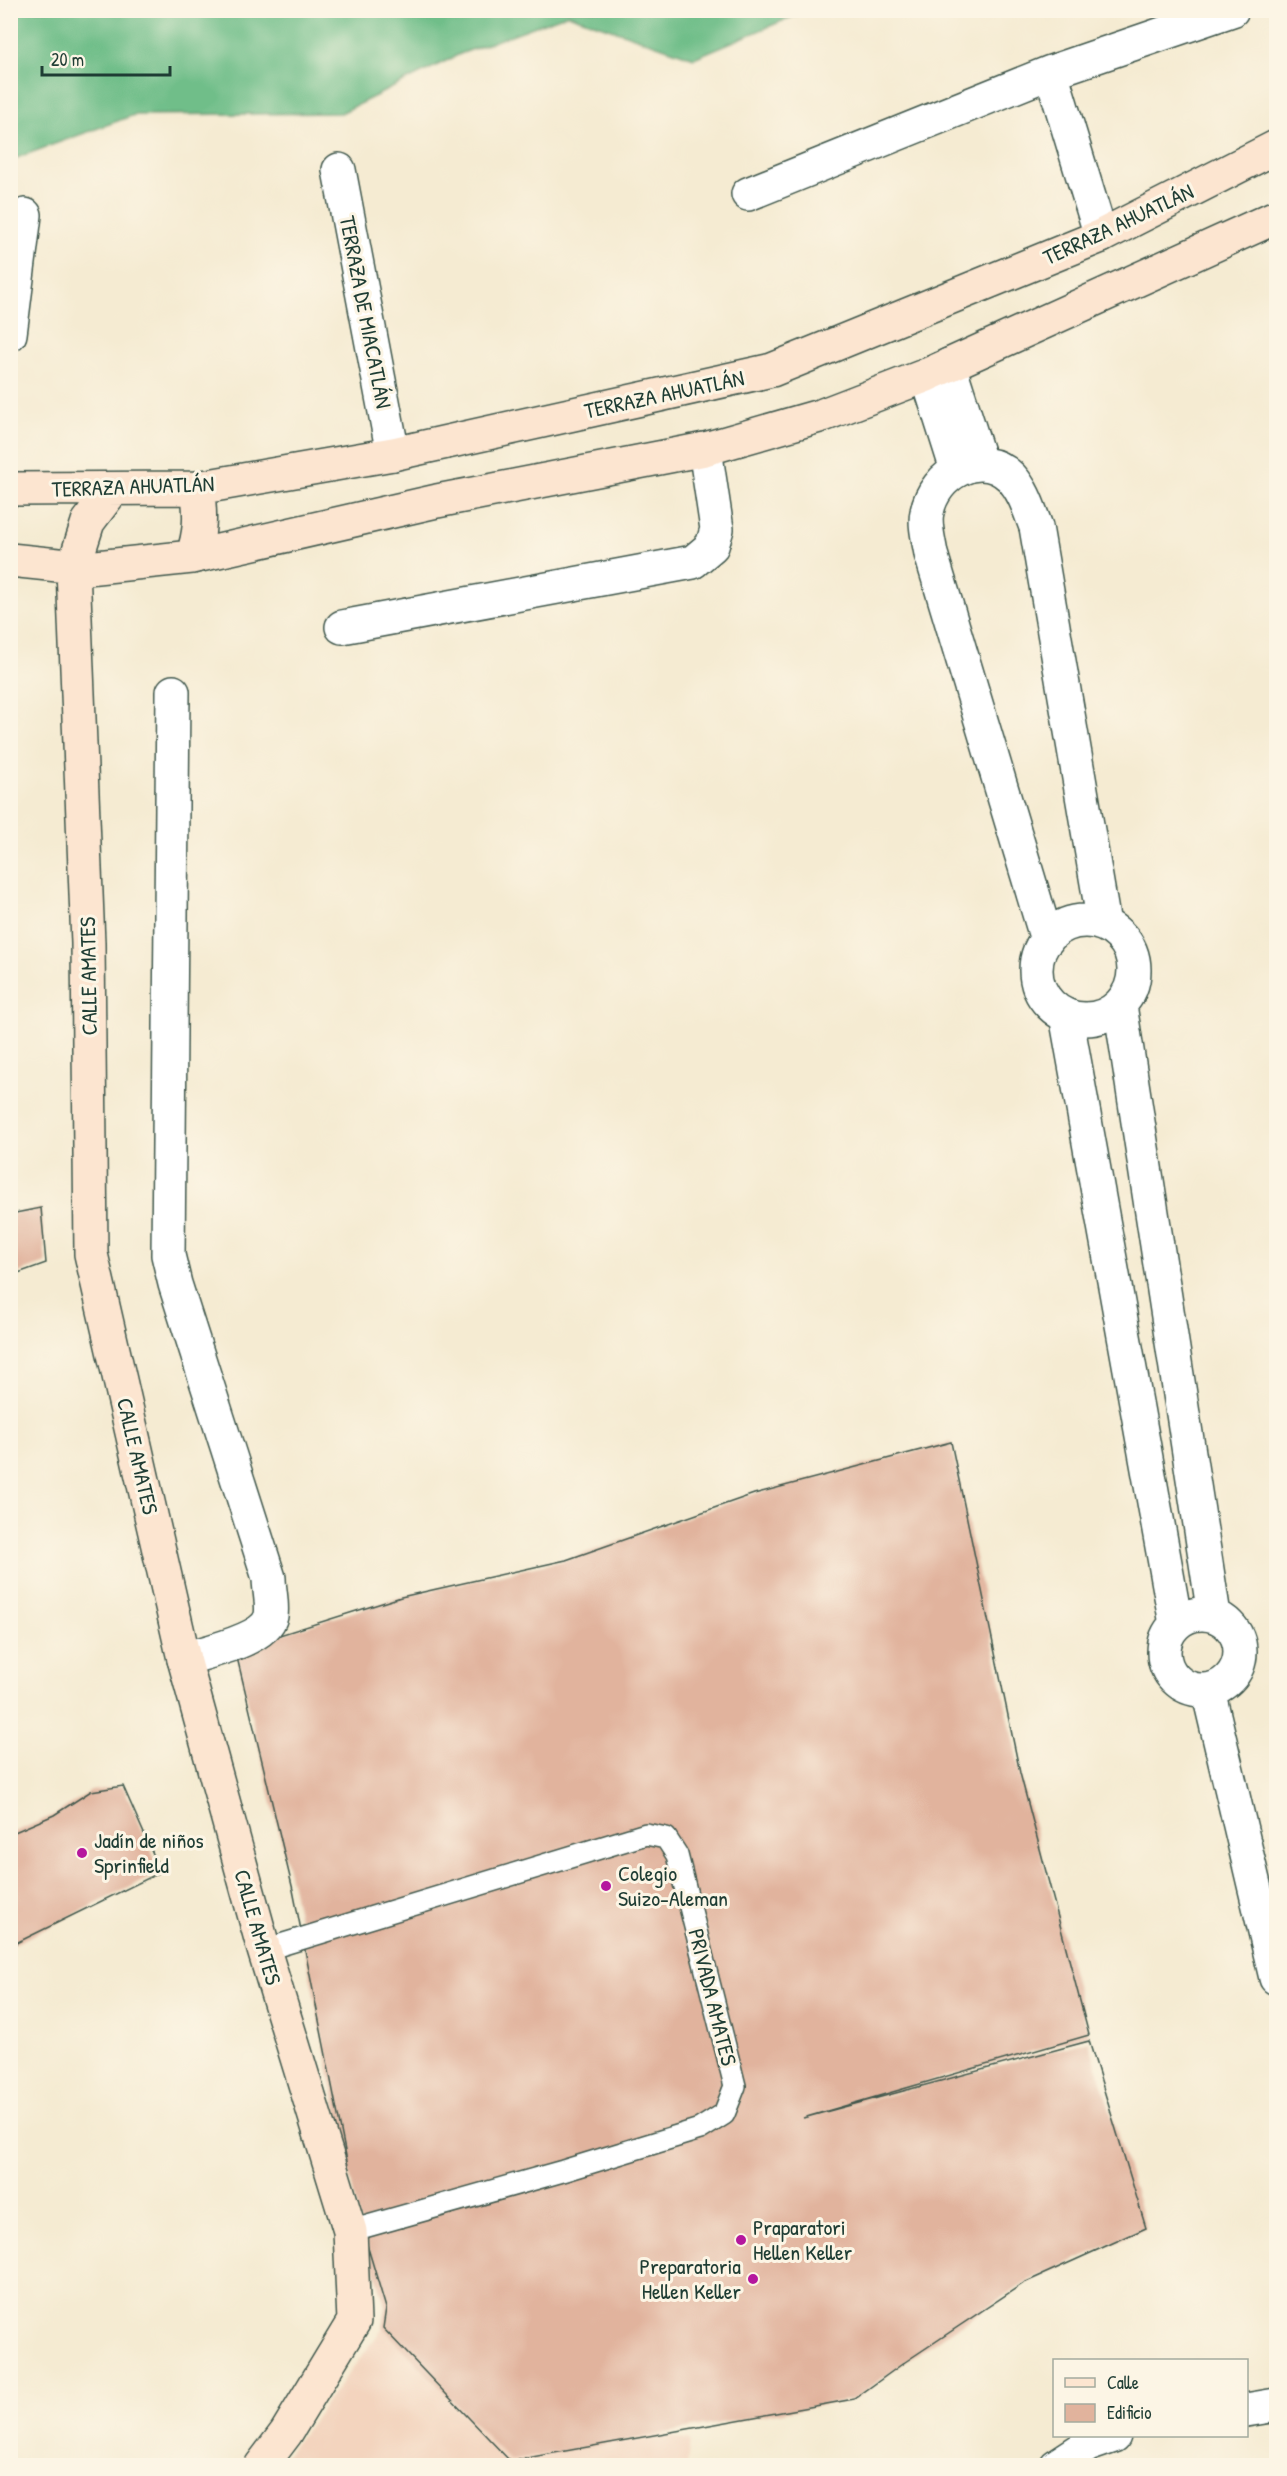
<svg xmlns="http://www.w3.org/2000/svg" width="1287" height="2476" viewBox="0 0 1287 2476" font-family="'Patrick Hand',sans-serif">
	<rect width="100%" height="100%" fill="#fcf5e5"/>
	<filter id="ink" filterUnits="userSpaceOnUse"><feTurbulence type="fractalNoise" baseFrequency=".0167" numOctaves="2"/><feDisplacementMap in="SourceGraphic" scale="12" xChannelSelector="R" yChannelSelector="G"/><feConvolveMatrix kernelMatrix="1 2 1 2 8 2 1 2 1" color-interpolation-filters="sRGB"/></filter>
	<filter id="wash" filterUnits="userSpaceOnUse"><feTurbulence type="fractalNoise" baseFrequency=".008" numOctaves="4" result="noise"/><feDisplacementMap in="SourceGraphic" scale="24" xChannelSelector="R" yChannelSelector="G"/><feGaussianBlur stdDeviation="1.35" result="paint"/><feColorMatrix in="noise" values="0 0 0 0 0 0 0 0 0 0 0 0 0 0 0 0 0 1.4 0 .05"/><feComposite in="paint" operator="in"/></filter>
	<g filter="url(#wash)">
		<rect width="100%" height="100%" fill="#f5ebd2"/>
		<path fill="#f3d4be" d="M383,2328L510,2461L658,2434L690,2441L687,2465L278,2466Z"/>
		<path fill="#70be89" stroke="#487e5e" stroke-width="1.5" d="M11,10H806V11L694,58L568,14L460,54L341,113L134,115L11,160Z"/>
		<g id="blocks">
			<path fill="#e1b39d" d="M41,1208L46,1263L10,1276V1214Z
				M951,1442L1020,1773L1089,2035L803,2118L1089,2041L1146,2228L1024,2283L905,2362L854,2399L510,2461L383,2328L386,2308L357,2211L293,1890L235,1649L401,1597L566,1560L754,1494Z
				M123,1786L161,1872L10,1946V1834L54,1815L91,1791Z"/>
		</g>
	</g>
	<g filter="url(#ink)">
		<use href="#blocks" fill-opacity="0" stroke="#3f574c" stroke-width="1.5"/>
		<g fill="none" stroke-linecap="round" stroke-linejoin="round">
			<g stroke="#3f574c" stroke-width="24">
				<path id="lane" d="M264,1950L646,1834L666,1838L677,1855L735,2086L724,2114L700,2129L563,2171L350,2231"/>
			</g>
			<g stroke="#3f574c" stroke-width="36">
				<path id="street" d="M1051,72L1101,236
					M339,170L393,454
					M748,194L1051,72L1232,10
					M10,334L25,215
					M949,365L980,462
					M927,375L957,470
					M342,627L693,562L712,546L717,529L705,449
					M173,692L168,1255L175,1284L269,1578C269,1589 273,1605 271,1616C265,1640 206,1652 184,1659
					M1036 970a49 49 0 1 1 98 0a49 49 0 1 1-98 0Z
					M1047,940L931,554C929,541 924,524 927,512C934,474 980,447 1011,477C1024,491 1029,509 1036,527L1104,924
					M1120,1005L1214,1615
					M1066,1015L1176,1624
					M1164 1652a38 38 0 1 1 76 0a38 38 0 1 1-76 0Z
					M1208,1690L1276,1978
					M1246,2410L1276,2405
					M1056,2466L1088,2445L1114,2436"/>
			</g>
			<g stroke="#3f574c" stroke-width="36">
				<path id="secondary" d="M10,489L197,488L393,454L772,370L1101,236L1276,147
					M113,489L88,522L73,569L88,943L91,1254L184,1659L264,1950L350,2231L354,2321L286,2433L261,2466
					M192,557C201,533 201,513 197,488
					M10,560L87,568L192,557L437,501L705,449L823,415L927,375L1276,217"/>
			</g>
			<use href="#lane" stroke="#fff" stroke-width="21"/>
			<use href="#street" stroke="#fff" stroke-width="33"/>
			<use href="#secondary" stroke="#fce5d0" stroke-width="33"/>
		</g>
	</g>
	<g fill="#b5179e" stroke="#fcf5e5" stroke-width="2">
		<circle cx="82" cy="1853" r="6"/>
		<circle cx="606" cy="1886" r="6"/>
		<circle cx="741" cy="2240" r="6"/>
		<circle cx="753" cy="2279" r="6"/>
	</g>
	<g text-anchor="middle" stroke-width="6" stroke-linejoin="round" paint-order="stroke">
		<g font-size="22" fill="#1f3d34" stroke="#fcf5e5">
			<text transform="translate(1118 224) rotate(-25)" y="8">TERRAZA AHUATLÁN</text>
			<text transform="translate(366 312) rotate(79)" y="8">TERRAZA DE MIACATLÁN</text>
			<text transform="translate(664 394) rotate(-12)" y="8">TERRAZA AHUATLÁN</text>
			<text transform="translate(133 486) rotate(-2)" y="8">TERRAZA AHUATLÁN</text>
			<text transform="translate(88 976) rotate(-91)" y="8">CALLE AMATES</text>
			<text transform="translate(138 1456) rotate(77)" y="8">CALLE AMATES</text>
			<text transform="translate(258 1927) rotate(74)" y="8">CALLE AMATES</text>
			<text transform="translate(713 1997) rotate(76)" y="8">PRIVADA AMATES</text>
		</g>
		<g font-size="22" fill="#1f3d34" stroke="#fcf5e5" text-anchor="start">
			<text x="94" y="1848">Jadín de niños<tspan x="94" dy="25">Sprinfield</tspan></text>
			<text x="618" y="1881">Colegio<tspan x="618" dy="25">Suizo-Aleman</tspan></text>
			<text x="753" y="2235">Praparatori<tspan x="753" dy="25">Hellen Keller</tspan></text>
			<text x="741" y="2274" text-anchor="end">Preparatoria<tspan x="741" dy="25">Hellen Keller</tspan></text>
		</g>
	</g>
	<rect width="1287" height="2476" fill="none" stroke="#fcf5e5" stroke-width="36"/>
	<rect x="1053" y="2359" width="195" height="78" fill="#fcf5e5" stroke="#a4ab9e" stroke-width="1.5"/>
	<rect x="1065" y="2378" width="30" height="9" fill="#fce5d0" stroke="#a4ab9e" stroke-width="1.5"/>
	<text x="1107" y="2389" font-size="18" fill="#1f3d34">Calle</text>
	<rect x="1065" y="2404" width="30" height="18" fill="#e1b39d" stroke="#a4ab9e" stroke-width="1.5"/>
	<text x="1107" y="2419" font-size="18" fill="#1f3d34">Edificio</text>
	<path d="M42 66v9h128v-9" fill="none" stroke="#1f3d34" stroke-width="3"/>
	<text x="51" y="66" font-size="18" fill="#1f3d34" stroke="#fcf5e5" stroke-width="4.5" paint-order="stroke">20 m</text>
</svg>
